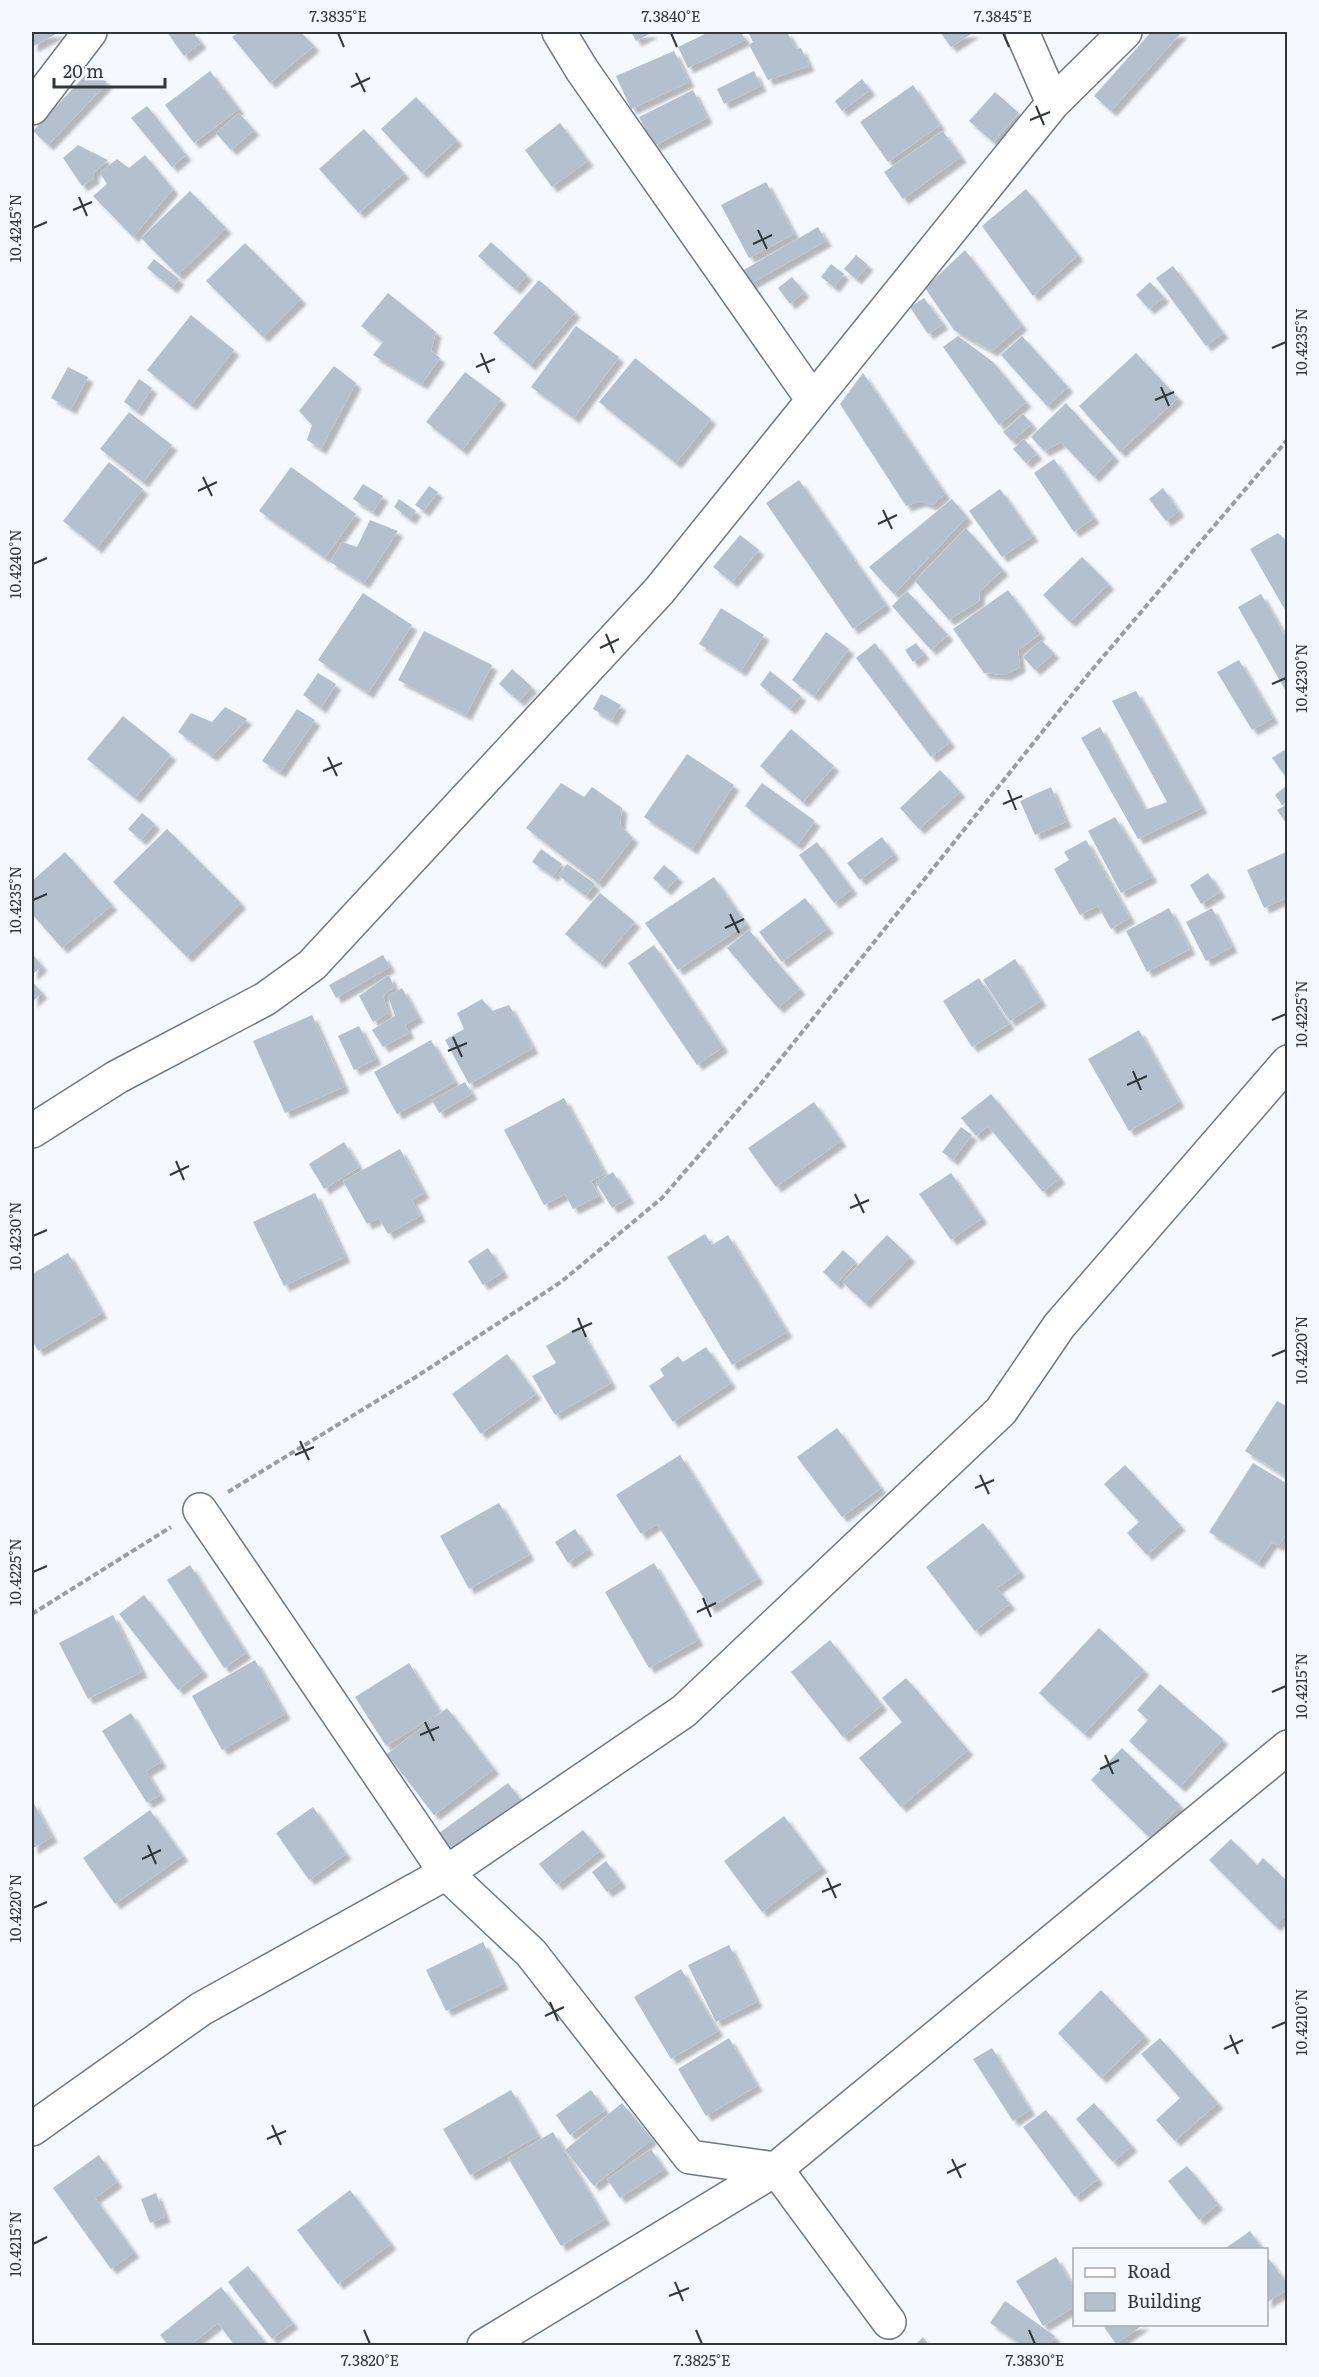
<svg xmlns="http://www.w3.org/2000/svg" width="1319" height="2377" viewBox="0 0 1319 2377" font-family="Literata,serif">
	<defs>
		<filter id="shadow"><feDropShadow dx="5.5" dy="5.5" stdDeviation="1.5" flood-color="#0004"/></filter>
	</defs>
	<rect width="100%" height="100%" fill="#f4f9ff"/>
	<path fill="#b4c0cd" filter="url(#shadow)" d="M32,32H60L32,47Z
		M167,32H193L201,43L184,56Z
		M239,32H301L314,46L270,83L232,37Z
		M631,32H653L636,41Z
		M709,32H741L745,40L688,68L678,47Z
		M748,32H787L796,49L801,48L809,66L768,80L749,45L753,42Z
		M940,32H974L951,47Z
		M1151,32H1182L1111,111L1094,96Z
		M674,51L689,82L631,109L616,76Z
		M92,68L107,83L48,145L33,131Z
		M210,71L239,109L194,143L165,105Z
		M754,71L761,86L724,104L717,89Z
		M862,79L870,90L842,111L835,101Z
		M913,85L940,125L888,162L860,122Z
		M693,90L707,118L654,146L639,117Z
		M995,92L1019,113L993,142L969,121Z
		M416,97L457,140L422,173L381,129Z
		M147,106L186,155L172,167L131,118Z
		M239,113L254,130L231,150L216,133Z
		M560,123L588,161L552,187L525,150Z
		M364,129L404,173L359,213L319,169Z
		M943,131L961,157L903,199L884,172Z
		M78,145L108,160L93,173L94,178L82,186L63,158Z
		M145,155L173,189L133,237L93,196L107,184L100,173L117,159L129,168Z
		M766,182L794,234L749,258L721,205Z
		M1026,189L1078,255L1033,296L982,226Z
		M190,191L226,228L178,275L141,238Z
		M818,227L826,241L750,284L742,271Z
		M491,242L527,275L515,289L478,256Z
		M245,243L301,299L263,337L206,281Z
		M965,250L1022,325L992,351L954,330L925,288Z
		M856,255L868,265L856,279L844,269Z
		M154,259L179,279L172,288L147,268Z
		M831,264L844,274L834,287L821,277Z
		M1173,266L1223,333L1206,346L1156,278Z
		M792,277L804,292L790,304L778,288Z
		M539,280L575,312L530,365L493,333Z
		M1150,282L1164,297L1149,309L1136,295Z
		M388,293L436,332L431,351L440,358L422,384L373,355L383,342L361,326Z
		M924,298L943,324L928,334L910,307Z
		M191,315L234,350L191,405L147,370Z
		M576,326L619,357L574,418L531,387Z
		M958,336L993,362L1026,402L999,425L943,347Z
		M1022,336L1068,387L1047,406L1001,355Z
		M1136,353L1178,398L1120,452L1079,406Z
		M635,358L711,419L676,463L599,402Z
		M334,366L356,383L321,449L307,440L312,425L299,411Z
		M68,367L88,377L71,409L51,398Z
		M465,372L501,399L462,450L426,422Z
		M863,373L945,494L932,505L921,501L906,506L840,404Z
		M139,379L152,388L137,411L124,402Z
		M1066,403L1114,456L1094,477L1061,442L1044,451L1031,437Z
		M129,412L172,445L143,482L100,449Z
		M1023,414L1032,424L1012,441L1003,432Z
		M1024,439L1037,454L1026,463L1013,449Z
		M1054,459L1094,518L1074,532L1034,473Z
		M109,462L143,489L97,548L63,521Z
		M291,467L356,514L325,558L259,511Z
		M799,480L886,605L853,629L766,503Z
		M363,484L383,496L373,512L353,499Z
		M429,486L438,492L424,511L415,505Z
		M1163,488L1179,511L1166,521L1149,499Z
		M1000,489L1033,536L1002,557L969,511Z
		M399,499L416,511L410,519L394,507Z
		M952,499L967,517L894,594L869,567Z
		M370,520L398,531L364,583L330,562L342,542L357,547Z
		M966,528L1003,570L980,591L979,601L949,620L915,581Z
		M1278,533L1288,542V615L1250,549Z
		M740,535L759,550L732,582L713,567Z
		M1082,557L1109,584L1070,622L1043,595Z
		M1008,590L1040,634L1018,650L1020,667L1005,675L984,673L953,629Z
		M907,591L948,635L931,650L892,606Z
		M363,593L412,625L368,693L318,660Z
		M1261,594L1288,641V695L1238,607Z
		M721,608L764,635L741,671L699,644Z
		M424,631L492,665L466,715L398,680Z
		M826,632L849,649L814,696L792,680Z
		M1041,640L1054,653L1035,670L1023,657Z
		M875,643L950,742L931,757L856,658Z
		M916,643L924,654L913,662L905,650Z
		M1239,660L1273,718L1252,730L1217,672Z
		M512,669L532,687L519,701L499,684Z
		M770,671L801,696L790,709L760,685Z
		M318,673L336,684L321,708L303,695Z
		M1136,691L1202,808L1138,839L1081,738L1100,727L1145,810L1167,802L1112,701Z
		M601,694L621,705L612,720L593,709Z
		M225,707L247,719L212,756L178,732L191,713L212,722Z
		M297,709L315,720L280,772L262,761Z
		M123,716L171,755L135,798L87,759Z
		M791,729L834,766L803,802L760,766Z
		M1284,750L1288,755V780L1272,758Z
		M687,754L734,785L692,849L644,817Z
		M940,770L960,792L919,829L900,808Z
		M561,783L584,797L592,787L622,808L620,825L633,838L598,883L526,828Z
		M762,783L815,821L797,845L745,806Z
		M1286,786L1288,800L1282,805L1275,795Z
		M1051,787L1066,822L1035,835L1020,801Z
		M1288,804V826L1277,810Z
		M142,813L155,824L141,840L128,829Z
		M1115,817L1152,877L1121,893L1088,831Z
		M167,829L241,903L187,957L113,882Z
		M882,837L894,854L860,880L847,863Z
		M1086,840L1130,918L1111,929L1098,906L1080,915L1054,869L1069,860L1064,852Z
		M817,842L852,889L834,903L799,855Z
		M541,849L562,864L553,876L532,862Z
		M1288,851V897L1264,908L1247,870Z
		M65,852L112,905L62,948L32,914V881Z
		M567,864L595,884L586,896L558,875Z
		M664,865L678,877L666,890L653,878Z
		M1208,873L1220,892L1201,904L1190,885Z
		M714,877L746,924L678,970L645,923Z
		M600,893L635,922L600,963L565,934Z
		M805,898L828,928L782,962L759,932Z
		M1169,908L1190,949L1147,972L1126,931Z
		M1212,908L1232,947L1206,961L1186,922Z
		M749,930L800,989L778,1008L727,948Z
		M654,945L723,1047L697,1065L628,963Z
		M32,953L42,966L32,975Z
		M383,955L390,967L336,998L329,985Z
		M1015,959L1041,1001L1010,1021L983,980Z
		M389,975L394,987L383,996L388,1013L373,1022L359,996Z
		M979,978L1009,1024L972,1047L943,1001Z
		M32,981L42,993L32,1002Z
		M402,988L418,1017L405,1025L409,1033L383,1047L372,1030L395,1016L388,996Z
		M482,999L492,1011L509,1005L533,1048L469,1084L445,1040L464,1029L457,1013Z
		M312,1015L344,1087L285,1113L253,1041Z
		M359,1026L376,1059L354,1070L338,1036Z
		M1139,1030L1179,1102L1129,1131L1088,1059Z
		M431,1040L455,1082L397,1114L374,1072Z
		M465,1082L472,1094L439,1113L432,1100Z
		M991,1094L1060,1178L1043,1192L988,1126L976,1136L961,1118Z
		M564,1098L605,1174L591,1181L599,1196L573,1209L565,1194L544,1205L504,1130Z
		M814,1102L841,1141L776,1187L748,1148Z
		M961,1127L972,1135L953,1160L942,1152Z
		M344,1142L359,1167L324,1189L309,1164Z
		M400,1149L424,1193L412,1200L420,1216L388,1234L379,1218L367,1224L343,1181Z
		M613,1172L629,1198L612,1208L596,1182Z
		M951,1173L982,1218L951,1240L919,1194Z
		M315,1193L345,1257L284,1286L253,1222Z
		M705,1234L712,1245L728,1235L787,1332L732,1365L667,1257Z
		M887,1235L910,1257L865,1303L842,1282Z
		M488,1248L503,1272L483,1285L468,1261Z
		M843,1250L856,1262L836,1284L823,1272Z
		M68,1253L102,1313L38,1351L32,1340V1274Z
		M579,1327L611,1383L555,1415L532,1376L556,1363L546,1346Z
		M706,1347L731,1383L673,1422L649,1386L664,1376L660,1369L678,1356L683,1362Z
		M507,1354L536,1394L481,1434L452,1394Z
		M1277,1401L1288,1407V1478L1245,1451Z
		M837,1428L881,1488L842,1517L797,1457Z
		M680,1455L758,1578L710,1608L657,1524L641,1534L616,1495Z
		M1253,1463L1288,1484V1532L1278,1546L1272,1542L1258,1563L1209,1532Z
		M1125,1465L1180,1525L1147,1555L1127,1533L1139,1522L1104,1484Z
		M499,1503L529,1555L469,1589L440,1536Z
		M983,1523L1020,1572L997,1588L1010,1604L975,1631L926,1567Z
		M575,1529L588,1549L568,1563L555,1542Z
		M654,1563L698,1640L649,1668L605,1592Z
		M190,1565L246,1653L224,1668L167,1580Z
		M144,1595L203,1671L178,1690L119,1614Z
		M113,1615L142,1672L88,1699L59,1643Z
		M1099,1628L1144,1670L1084,1734L1039,1693Z
		M830,1640L882,1705L843,1737L791,1672Z
		M255,1660L285,1714L222,1750L192,1696Z
		M409,1663L440,1712L386,1746L355,1697Z
		M906,1678L968,1750L901,1807L859,1758L902,1722L882,1698Z
		M1160,1684L1223,1739L1180,1787L1129,1741L1148,1720L1137,1710Z
		M447,1708L494,1769L434,1815L387,1754Z
		M131,1713L161,1762L146,1771L160,1795L147,1803L102,1731Z
		M1122,1748L1180,1805L1149,1837L1091,1780Z
		M508,1783L524,1804L450,1857L435,1836Z
		M32,1800L52,1837L32,1849Z
		M313,1807L346,1854L309,1880L276,1833Z
		M150,1810L183,1856L115,1904L83,1858Z
		M784,1816L822,1867L762,1912L724,1861Z
		M583,1830L600,1851L557,1885L539,1864Z
		M1231,1839L1257,1865L1263,1858L1288,1882V1913L1275,1926L1209,1860Z
		M606,1861L621,1882L607,1892L592,1872Z
		M483,1942L503,1984L446,2011L426,1970Z
		M729,1945L757,2002L716,2022L688,1965Z
		M681,1969L718,2031L671,2059L634,1997Z
		M1101,1990L1145,2036L1101,2078L1058,2033Z
		M729,2038L757,2086L706,2116L678,2069Z
		M1160,2038L1218,2103L1175,2141L1156,2120L1180,2098L1141,2054Z
		M992,2048L1030,2110L1013,2121L973,2059Z
		M511,2090L538,2136L470,2175L443,2129Z
		M591,2090L605,2110L570,2135L556,2115Z
		M622,2103L652,2139L594,2186L565,2150Z
		M1094,2103L1132,2146L1113,2162L1076,2119Z
		M1046,2110L1098,2179L1075,2197L1023,2127Z
		M553,2132L605,2219L561,2246L508,2158Z
		M651,2149L664,2169L620,2198L607,2179Z
		M99,2155L117,2182L95,2198L134,2252L111,2269L53,2188Z
		M1187,2166L1218,2204L1199,2220L1168,2181Z
		M350,2190L391,2244L338,2284L297,2230Z
		M156,2193L165,2217L150,2223L141,2199Z
		M1250,2231L1263,2250H1223Z
		M1266,2255L1288,2285V2289L1266,2303Z
		M1056,2257L1074,2289V2307L1043,2326L1016,2281Z
		M248,2266L293,2323L272,2339L228,2282Z
		M221,2287L268,2346H235L218,2323L189,2346H169L160,2335Z
		M1005,2301L1055,2336L1048,2346H1023L990,2323Z
		M1102,2324H1144L1116,2344Z
		M923,2337L930,2346H914Z"/>
	<g fill="none" stroke-linecap="round" stroke-linejoin="round">
		<g stroke="#6d7884" stroke-width="36">
			<path id="street" d="M559,32L582,70L813,400
				M1022,32L1053,103
				M32,108L90,32
				M32,1131L117,1077L265,999L312,965L659,591L1053,103L1125,32
				M200,1510L446,1873L531,1953L690,2157L776,2169L889,2322
				M32,2129L201,2009L446,1873L684,1711L1001,1411L1059,1326L1288,1062
				M484,2346L776,2169L1288,1747"/>
		</g>
		<path stroke="#999ea3" stroke-width="4" stroke-dasharray="6 3" stroke-linecap="butt" d="M228,1492L419,1375L561,1282L662,1198L759,1086L1091,671L1288,439
			M32,1614L171,1527"/>
		<use href="#street" stroke="#fff" stroke-width="33"/>
	</g>
	<path fill="none" stroke="#32373c" stroke-width="2" d="M338,33L344,47M671,33L677,47M1003,33L1009,47M356,73L365,92M351,87L370,78M1036,106L1044,125M1030,120L1050,112M79,197L87,216M73,210L92,202M33,228L47,222M758,230L767,249M753,244L772,235M1272,348L1286,342M481,353L489,373M476,367L495,359M1161,387L1169,406M1155,400L1174,392M203,477L212,496M198,491L217,482M883,510L892,529M878,524L897,515M33,564L47,558M606,634L614,653M600,648L619,639M1272,684L1286,678M328,757L337,776M323,771L342,763M1008,790L1016,810M1003,804L1022,796M33,900L47,894M730,914L739,933M725,928L744,919M1272,1020L1286,1014M453,1037L462,1057M448,1051L467,1043M1133,1071L1141,1090M1127,1085L1147,1076M176,1161L184,1180M170,1175L189,1166M855,1194L864,1213M850,1208L869,1200M33,1236L47,1230M578,1318L586,1337M572,1332L592,1323M1272,1356L1286,1350M300,1441L309,1460M295,1455L314,1447M980,1475L989,1494M975,1488L994,1480M33,1572L47,1566M703,1598L711,1617M697,1612L716,1603M1272,1692L1286,1686M425,1722L434,1741M420,1735L439,1727M1105,1755L1113,1774M1100,1769L1119,1760M148,1845L156,1864M142,1859L161,1850M827,1878L836,1898M822,1892L841,1884M33,1908L47,1902M550,2002L558,2021M545,2016L564,2007M1272,2028L1286,2022M1230,2035L1238,2054M1224,2049L1243,2040M272,2125L281,2145M267,2139L286,2131M952,2159L961,2178M947,2173L966,2164M33,2244L47,2237M675,2282L683,2301M669,2296L689,2288M364,2330L370,2344M696,2330L702,2344M1029,2330L1035,2344"/>
	<rect width="1319" height="2377" fill="none" stroke="#f4f9ff" stroke-width="66"/>
	<rect x="1073" y="2248" width="195" height="78" fill="#f4f9ff" stroke="#a6abb1" stroke-width="1.5"/>
	<rect x="1085" y="2268" width="30" height="9" fill="#ffffff" stroke="#a6abb1" stroke-width="1.5"/>
	<text x="1127" y="2278" font-size="18" fill="#32373c">Road</text>
	<rect x="1085" y="2293" width="30" height="18" fill="#b4c0cd" stroke="#a6abb1" stroke-width="1.5"/>
	<text x="1127" y="2308" font-size="18" fill="#32373c">Building</text>
	<path d="M54 78v9h111v-9" fill="none" stroke="#32373c" stroke-width="3"/>
	<text x="63" y="78" font-size="18" fill="#32373c" stroke="#f4f9ff" stroke-width="4.5" paint-order="stroke">20 m</text>
	<rect x="33" y="33" width="1253" height="2311" fill="none" stroke="#32373c" stroke-width="2"/>
	<g font-size="15" text-anchor="middle" fill="#32373c">
		<text x="338" y="22">7.3835°E</text>
		<text x="671" y="22">7.3840°E</text>
		<text x="1003" y="22">7.3845°E</text>
		<text transform="translate(16 228) rotate(-90)" y="5">10.4245°N</text>
		<text transform="translate(1302 342) rotate(-90)" y="5">10.4235°N</text>
		<text transform="translate(16 564) rotate(-90)" y="5">10.4240°N</text>
		<text transform="translate(1302 678) rotate(-90)" y="5">10.4230°N</text>
		<text transform="translate(16 900) rotate(-90)" y="5">10.4235°N</text>
		<text transform="translate(1302 1014) rotate(-90)" y="5">10.4225°N</text>
		<text transform="translate(16 1236) rotate(-90)" y="5">10.4230°N</text>
		<text transform="translate(1302 1350) rotate(-90)" y="5">10.4220°N</text>
		<text transform="translate(16 1572) rotate(-90)" y="5">10.4225°N</text>
		<text transform="translate(1302 1686) rotate(-90)" y="5">10.4215°N</text>
		<text transform="translate(16 1908) rotate(-90)" y="5">10.4220°N</text>
		<text transform="translate(1302 2022) rotate(-90)" y="5">10.4210°N</text>
		<text transform="translate(16 2244) rotate(-90)" y="5">10.4215°N</text>
		<text x="370" y="2366">7.3820°E</text>
		<text x="702" y="2366">7.3825°E</text>
		<text x="1035" y="2366">7.3830°E</text>
	</g>
</svg>
